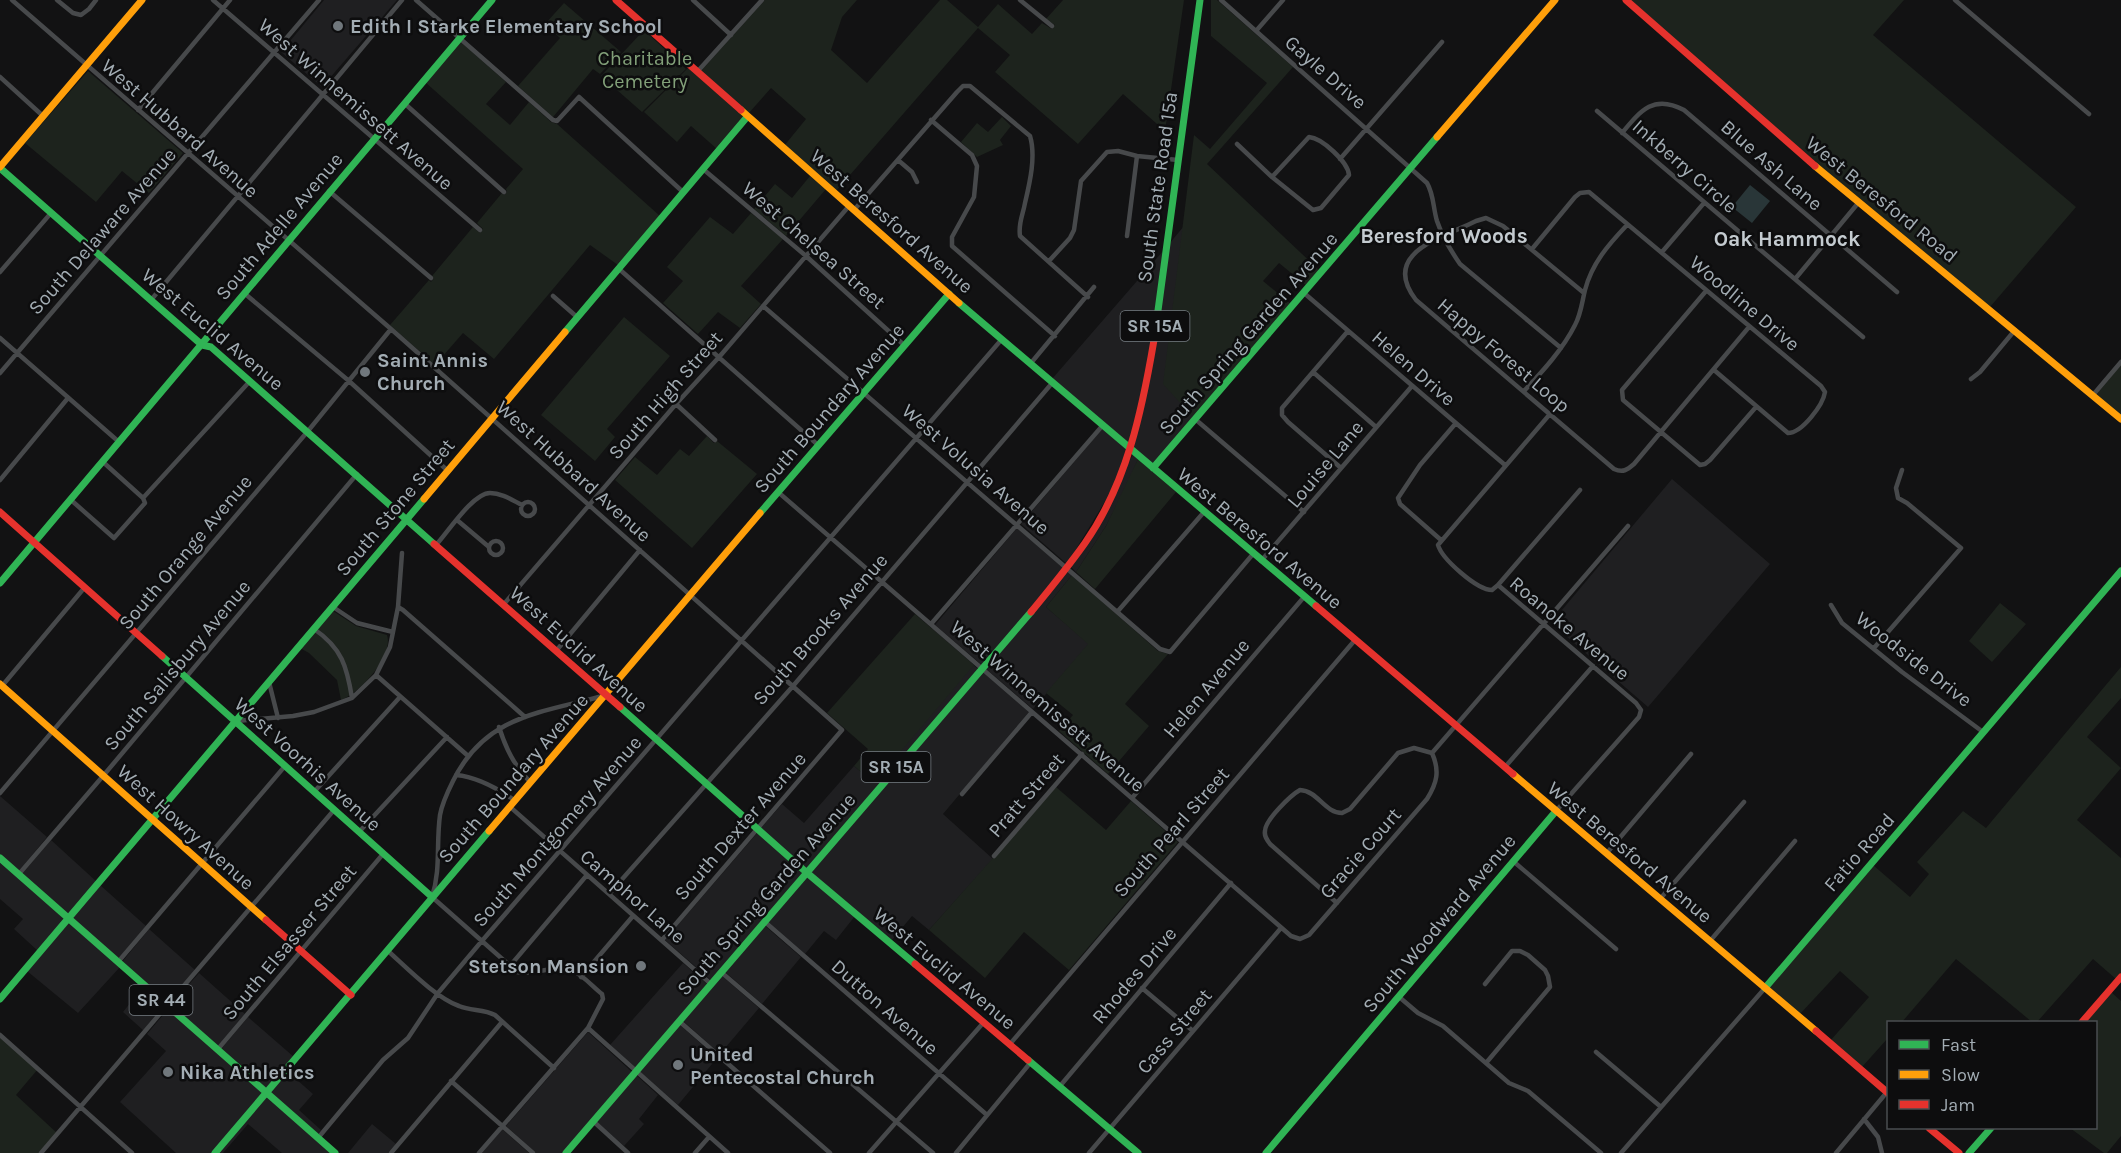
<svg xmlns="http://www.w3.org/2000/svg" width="2121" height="1153" viewBox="0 0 2121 1153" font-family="Karla,sans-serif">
	<rect width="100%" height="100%" fill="#121213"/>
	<path fill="#1f1f21" d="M324,0H397L322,87L281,52Z
		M1184,226L1179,266L1193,417L1153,465L1134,448L1169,244Z
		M1163,251L1146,380L1131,445L1052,379Z
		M1103,428L1129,450L1118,480L1067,564L1021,524Z
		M1133,454L1138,459L1128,483L1106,526L1076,572L1071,567Z
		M1672,479L1770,564L1648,707L1551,623Z
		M1017,528L1064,568L982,665L935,625Z
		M1068,571L1072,575L1046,607L1089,644L1033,709L985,668Z
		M932,628L978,669L806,869L761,828L782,804L804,823L854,766L873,782Z
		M982,671L1029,712L943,814L993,859L929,930L912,916L892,940L809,872Z
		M0,796L47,837L19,871L0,854Z
		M758,832L803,873L711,980L665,940Z
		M51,840L97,882L69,915L22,874Z
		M0,861L65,919L38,951L14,929L23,919L0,899Z
		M806,875L855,916L836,940L824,931L805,954L767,921Z
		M100,885L146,926L118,959L72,918Z
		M69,922L120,967L78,1013L27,971Z
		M764,925L801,957L762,1004L724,971Z
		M149,929L195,970L168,1002L122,962Z
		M683,963L707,984L636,1068L610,1045Z
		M199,973L245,1014L218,1046L171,1005Z
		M721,975L759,1008L720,1054L682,1020Z
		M143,987L165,1006L144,1031L123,1012Z
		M168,1009L263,1093L212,1153H176L120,1102L166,1051L147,1034Z
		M248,1017L294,1057L266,1089L221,1049Z
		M679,1024L717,1058L678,1105L639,1071Z
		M588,1032L632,1072L563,1153H536L506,1126Z
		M287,1071L313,1094L299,1110L321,1130L318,1134L270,1092Z
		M636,1075L658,1095L639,1119L644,1124L624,1146L596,1121Z
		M266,1096L330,1152L329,1153H282L248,1124L223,1153H218Z
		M372,1124L396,1144L388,1153H348Z
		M502,1129L529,1153H482Z"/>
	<path fill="#1d231d" d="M765,0H857L842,17L831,50L867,83L940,0H947L978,27L998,4L1032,34L1042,23L1052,29L1055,25L1046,19L1063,0H1184L1165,131L1123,94L1078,144L995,72L1010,55L978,28L836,191L784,146L806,119L771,88L748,114L700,72Z
		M1211,0H1217L1293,67L1207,164L1320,271L1307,286L1279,263L1263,281L1291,304L1193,417L1163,384L1194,135L1210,149L1267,83L1211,36Z
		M1630,0H1904L1873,35L2076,207L1990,307L1788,140Z
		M564,3L621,52L600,74L593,69L553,117L518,86L560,38L545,24Z
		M644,30L686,69L642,112L601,76Z
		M460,41L506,82L486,104L510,125L529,102L551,122L557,124L660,216L618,265L590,245L494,359L463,333L435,365L390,325L429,280L431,282L434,278L432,276L473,227L480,233L483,229L477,223L502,193L504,195L507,192L506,189L523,169L425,82Z
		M688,68L744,117L717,149L691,126L677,142L644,112Z
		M88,71L183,153L149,193L122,171L96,202L25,143Z
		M1002,117L1011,126L1000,140L1003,145L977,157L961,142L977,123L988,132Z
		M810,176L826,189L786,236L754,209L775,184L792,198Z
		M751,213L783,239L741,286L761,304L740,328L718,312L698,334L663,303L683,281L667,267L710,217L733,234Z
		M624,317L670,356L607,429L615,437L595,461L541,415Z
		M2121,365V416L2096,395Z
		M707,436L714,443L717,441L757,474L692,548L615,480L635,457L657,475L680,449L689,456Z
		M1138,459L1176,492L1095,589L1076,572L1106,526Z
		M1072,575L1158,651L1168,654L1125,704L1149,726L1108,774L1059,731L1073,715L1046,693L1088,644L1046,607Z
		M2000,603L2026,624L1992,662L1969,641Z
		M333,611L356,626L387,635C394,656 360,693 341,700L337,680L309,653L300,648Z
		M915,614L974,665L874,783L854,766L868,749L827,713Z
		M2121,667V698L2087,737L2121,768L2077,820L2121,858V973L2116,979L2093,959L2037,1022H2032L1956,959L1902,1022H1888V1038L1862,1067L1830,1041L1869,997L1840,971L1800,1014L1769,988L1873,865L1910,897L1929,874L1917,862L1963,811L1986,828Z
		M1056,787L1106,830L1131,801L1178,842L1069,970L1024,932L985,978L929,930Z
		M2111,992L2121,1001V1136L2107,1153H2104L2070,1128H2096V1022H2085Z
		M0,1035L38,1069L16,1095L58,1134L41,1153H0Z"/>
	<path fill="#293638" d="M1750,185L1770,201L1752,223L1732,207Z"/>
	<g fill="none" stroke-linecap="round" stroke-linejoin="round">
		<path stroke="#47494b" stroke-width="4.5" d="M12,0L391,329L842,730L662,940
			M57,0L73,13L81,15L89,9L96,0
			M213,0L480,230
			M416,0L553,120L557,121L579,97L683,192
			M693,0L731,35
			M1020,0L1052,26
			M1221,0L1427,183C1434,195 1433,208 1437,221C1442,236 1451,251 1460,264L1561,348
			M1955,0L2089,114
			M1256,31L1283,0
			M697,72L762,0
			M0,77L43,116
			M404,103L504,192
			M138,110L230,0
			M1597,111L1863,337
			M931,120L972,155L977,166L974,197L952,237V246L1055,336
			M1622,133C1641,110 1654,94 1684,110L1897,292
			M1237,144L1272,177L1313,210L1321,208L1349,175C1348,162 1322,138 1309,137L1272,177
			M1340,159L1442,42
			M898,160L912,172L917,182
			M703,169L806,256L904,345
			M329,191L431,278
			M854,210L957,92L963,86H970L1030,136C1036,156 1030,182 1025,203C1023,215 1018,223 1020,236L1088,297
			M1127,236L1137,156
			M1532,249L1575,197L1580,193L1589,192L1821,386L1825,392C1823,405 1802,433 1788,433L1714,370
			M1662,252L1704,203
			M1049,261L1070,238L1074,230L1081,181L1107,152L1118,151L1137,156L1178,160
			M618,268L818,445
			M0,272L51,213
			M1795,279L1859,202
			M1706,291L1622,390L1623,400L1700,465L1705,464L1710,460L1756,407
			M244,293L349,381L448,471
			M1304,293L1505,465
			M1584,293L1503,226L1486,218L1476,221C1445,237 1379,252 1416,300L1614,469C1623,473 1627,470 1634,464L1749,327
			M553,296L577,317
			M151,300L402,0
			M763,306L1160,649L1170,652L1253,554
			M0,338L119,442
			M1031,363L1094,287
			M1313,372L1376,427
			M0,373L319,0
			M1971,379L1980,372L2015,330
			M1524,391C1543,371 1563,349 1575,325C1581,314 1582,302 1585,290C1592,263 1609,244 1627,225
			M2093,395L2121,362
			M676,404L715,440
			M1550,414L1438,545C1442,559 1477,590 1492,590L1498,585L1636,703L1641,710L1639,717L1556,811
			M1195,419L1304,512
			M1341,468L1288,422L1282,415V408L1348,331
			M0,480L68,398
			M778,492L1291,936L1300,939L1309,935L1427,799C1437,783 1440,771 1432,753
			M143,498L250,381
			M71,500L114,538L145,503L143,498L103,462
			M521 509a7 7 0 1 1 14 0a7 7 0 1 1-14 0Z
			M457,520L489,547
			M1441,540L1400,504L1398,498L1420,465L1456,423
			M489 548a7 7 0 1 1 14 0a7 7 0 1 1-14 0Z
			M436,545C448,532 473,493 490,493C502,493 512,500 522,505
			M1261,561L1412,386
			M1498,585L1580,490
			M504,604L676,404L720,356L849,206
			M1831,605L1842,623L1902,672L1983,732
			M333,607L357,623L393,632
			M398,607L403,610L525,717
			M1118,611L1204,512
			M931,624L1103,425
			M314,629C342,648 347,667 352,698
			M1874,648L1961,548L1907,503L1898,498L1896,488L1902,470
			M556,651L640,550
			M376,675L467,755
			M269,682L278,718
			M2,686L85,587
			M236,721L293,716L314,712L352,698L376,675L390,647L398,607L402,553
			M499,727C506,749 514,765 530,782
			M1432,753L1628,526
			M1505,767L1593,666
			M456,775C477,777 497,788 514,800
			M314,792L400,697
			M0,793L308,431L391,329
			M962,794L1032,712
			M1132,798L1304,597
			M509,806L711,984
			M359,832L447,737
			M1606,854L1691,754
			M994,856L1082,754
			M1513,861L1616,949
			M19,874L103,776L357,474
			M609,894L793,686L1053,382
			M1660,899L1744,802
			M1337,903L1270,844C1267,840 1264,836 1265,831C1265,820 1291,795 1300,790C1318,791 1325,813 1342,813L1350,809L1398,753L1414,748L1432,753
			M765,922L987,1115
			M1710,941L1795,841
			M388,951C406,967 436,998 459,1006C471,1011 484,1009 495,1015L554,1068
			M118,962L285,766
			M509,967L587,875
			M721,972L933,1153
			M581,977L633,916
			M1485,984L1512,951H1520L1528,955L1545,970L1548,976L1550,987L1486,1063
			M1142,988L1193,1031
			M1398,996L1418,1013L1443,1026L1509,1083L1528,1091L1601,1153
			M679,1021L830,1153
			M588,1028L728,1153
			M0,1035L132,1153
			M1010,1044L1355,640
			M218,1049L383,854
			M1596,1052L1661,1107
			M451,1081L533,1153
			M1060,1086L1231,883
			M1864,1119L1878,1137L1882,1153
			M593,1121L628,1153
			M318,1138L383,1060L408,1038L438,993L481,942L1002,339
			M41,1153L334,810
			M391,1153L502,1022
			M479,1153L588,1028L603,999L602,994C592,986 582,974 571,970C554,964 535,976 517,972L432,897C441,869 436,844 440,815C442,804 448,791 453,781C485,716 539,713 603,696
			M695,1153L709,1137
			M869,1153L984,1022
			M956,1153L1031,1062
			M1089,1153L1281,928
			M1621,1153L1765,988
			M1836,1153L1887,1092"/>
		<path stroke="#30b455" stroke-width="7" d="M0,168L202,345L211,347L434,544
			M959,303L1316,606
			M565,332L747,117
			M1154,340L1200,0
			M1153,468L1437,137
			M760,513L949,294
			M0,583L492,0
			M162,656L432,897
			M620,707L806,872L915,964
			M0,858L335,1153
			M1765,988L2121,571
			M0,999L424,499
			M1028,1060L1138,1153
			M215,1153L489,831
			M566,1153L1031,612
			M1266,1153L1556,811
			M1969,1153L1991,1128"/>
		<path stroke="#ff9f0a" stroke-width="7" d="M741,110L959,303
			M1437,137L1555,0
			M1815,166L2121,419
			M0,167L142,0
			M424,499L565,332
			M0,684L266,920
			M1513,774L1816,1031
			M489,831L760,513"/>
		<path stroke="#e5322d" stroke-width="7" d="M616,0L741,110
			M1626,0L1815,166
			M0,512L162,656
			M434,544L620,707
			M1316,606L1513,774
			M1031,612C1050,589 1068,567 1085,543C1127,483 1142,411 1154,340
			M266,920L351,995
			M915,964L1028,1060
			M2082,1022L2121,977
			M1816,1031L1888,1093
			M1929,1128L1959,1153"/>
	</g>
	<g fill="#70777c" stroke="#0d0d0e" stroke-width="2">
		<circle cx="338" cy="26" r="6"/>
		<circle cx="365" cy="372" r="6"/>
		<circle cx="641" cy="966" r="6"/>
		<circle cx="678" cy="1065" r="6"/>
		<circle cx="168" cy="1072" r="6"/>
	</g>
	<g text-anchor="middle" stroke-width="5" stroke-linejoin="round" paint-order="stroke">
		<g fill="#0d0d0e" stroke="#767d82" stroke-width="1.5">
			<rect x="1120.5" y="311" width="69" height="30" rx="4.5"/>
			<rect x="861.5" y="752" width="69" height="30" rx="4.5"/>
			<rect x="129.5" y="985" width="63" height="30" rx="4.5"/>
		</g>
		<g font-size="18" font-weight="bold" fill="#a3adb4">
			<text x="1155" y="332">SR 15A</text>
			<text x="896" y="773">SR 15A</text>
			<text x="161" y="1006">SR 44</text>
		</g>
		<g font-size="20" font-weight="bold" fill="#a3adb4" stroke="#0d0d0e" text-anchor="start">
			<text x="350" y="33">Edith I Starke Elementary School</text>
			<text x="377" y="367">Saint Annis<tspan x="377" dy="23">Church</tspan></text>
			<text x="629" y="973" text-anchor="end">Stetson Mansion</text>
			<text x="690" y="1061">United<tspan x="690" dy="23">Pentecostal Church</tspan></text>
			<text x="180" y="1079">Nika Athletics</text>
		</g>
		<g font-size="20" fill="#82a079" stroke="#0d0d0e">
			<text x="645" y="65">Charitable<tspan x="645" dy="23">Cemetery</tspan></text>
		</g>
		<g font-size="20" fill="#a3adb4" stroke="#0d0d0e">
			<text transform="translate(1326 72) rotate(41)" y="7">Gayle Drive</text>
			<text transform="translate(356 104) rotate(41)" y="7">West Winnemissett Avenue</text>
			<text transform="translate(180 128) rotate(41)" y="7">West Hubbard Avenue</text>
			<text transform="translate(1772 165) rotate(41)" y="7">Blue Ash Lane</text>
			<text transform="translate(1685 166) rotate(41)" y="7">Inkberry Circle</text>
			<text transform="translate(1157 187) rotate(-82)" y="7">South State Road 15a</text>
			<text transform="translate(1882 199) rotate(39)" y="7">West Beresford Road</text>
			<text transform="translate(892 221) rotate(41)" y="7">West Beresford Avenue</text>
			<text transform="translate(279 226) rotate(-50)" y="7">South Adelle Avenue</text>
			<text transform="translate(102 231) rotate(-49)" y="7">South Delaware Avenue</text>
			<text transform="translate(814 245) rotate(41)" y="7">West Chelsea Street</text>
			<text transform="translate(1745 303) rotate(40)" y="7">Woodline Drive</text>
			<text transform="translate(213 329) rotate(40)" y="7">West Euclid Avenue</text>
			<text transform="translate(1248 333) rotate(-49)" y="7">South Spring Garden Avenue</text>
			<text transform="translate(1504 355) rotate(40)" y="7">Happy Forest Loop</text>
			<text transform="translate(1414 368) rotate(41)" y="7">Helen Drive</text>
			<text transform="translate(665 395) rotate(-49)" y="7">South High Street</text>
			<text transform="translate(829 408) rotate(-49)" y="7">South Boundary Avenue</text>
			<text transform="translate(1325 464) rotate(-50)" y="7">Louise Lane</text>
			<text transform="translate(976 469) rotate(41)" y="7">West Volusia Avenue</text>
			<text transform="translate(574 471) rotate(42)" y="7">West Hubbard Avenue</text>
			<text transform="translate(395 507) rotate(-50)" y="7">South Stone Street</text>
			<text transform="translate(1260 538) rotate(40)" y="7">West Beresford Avenue</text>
			<text transform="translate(185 552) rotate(-50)" y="7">South Orange Avenue</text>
			<text transform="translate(1570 628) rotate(40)" y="7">Roanoke Avenue</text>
			<text transform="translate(820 629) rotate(-49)" y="7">South Brooks Avenue</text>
			<text transform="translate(579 649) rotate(42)" y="7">West Euclid Avenue</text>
			<text transform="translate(1914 659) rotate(38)" y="7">Woodside Drive</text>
			<text transform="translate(177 665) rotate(-50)" y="7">South Salisbury Avenue</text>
			<text transform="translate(1206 688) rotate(-50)" y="7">Helen Avenue</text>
			<text transform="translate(1048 706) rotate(41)" y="7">West Winnemissett Avenue</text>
			<text transform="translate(308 764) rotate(42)" y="7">West Voorhis Avenue</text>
			<text transform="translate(513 778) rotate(-49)" y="7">South Boundary Avenue</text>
			<text transform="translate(1026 795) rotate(-49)" y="7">Pratt Street</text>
			<text transform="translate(740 826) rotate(-49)" y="7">South Dexter Avenue</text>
			<text transform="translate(186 827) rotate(42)" y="7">West Howry Avenue</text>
			<text transform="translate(557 831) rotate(-49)" y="7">South Montgomery Avenue</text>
			<text transform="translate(1171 832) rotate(-49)" y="7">South Pearl Street</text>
			<text transform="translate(1630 852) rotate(40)" y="7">West Beresford Avenue</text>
			<text transform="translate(1859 852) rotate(-49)" y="7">Fatio Road</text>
			<text transform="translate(1360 853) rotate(-49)" y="7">Gracie Court</text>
			<text transform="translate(766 894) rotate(-49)" y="7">South Spring Garden Avenue</text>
			<text transform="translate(633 896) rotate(41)" y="7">Camphor Lane</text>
			<text transform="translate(1439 923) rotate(-50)" y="7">South Woodward Avenue</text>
			<text transform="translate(289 942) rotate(-50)" y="7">South Elsasser Street</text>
			<text transform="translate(945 968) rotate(40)" y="7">West Euclid Avenue</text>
			<text transform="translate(1134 975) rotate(-50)" y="7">Rhodes Drive</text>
			<text transform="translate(885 1007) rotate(41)" y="7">Dutton Avenue</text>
			<text transform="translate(1174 1031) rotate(-50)" y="7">Cass Street</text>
		</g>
		<g font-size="21" font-weight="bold" fill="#c4cbd0" stroke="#0d0d0e">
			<text x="1444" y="243">Beresford Woods</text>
			<text x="1787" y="246">Oak Hammock</text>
		</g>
	</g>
	<rect x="1887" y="1021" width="210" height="108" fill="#0d0d0e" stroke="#494d50" stroke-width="1.5"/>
	<rect x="1899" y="1040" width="30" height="9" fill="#30b455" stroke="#494d50" stroke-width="1.5"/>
	<text x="1941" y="1051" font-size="18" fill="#a3adb4">Fast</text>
	<rect x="1899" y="1070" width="30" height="9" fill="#ff9f0a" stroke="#494d50" stroke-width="1.5"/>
	<text x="1941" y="1081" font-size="18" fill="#a3adb4">Slow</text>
	<rect x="1899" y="1100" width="30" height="9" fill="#e5322d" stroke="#494d50" stroke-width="1.5"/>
	<text x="1941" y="1111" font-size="18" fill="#a3adb4">Jam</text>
</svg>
